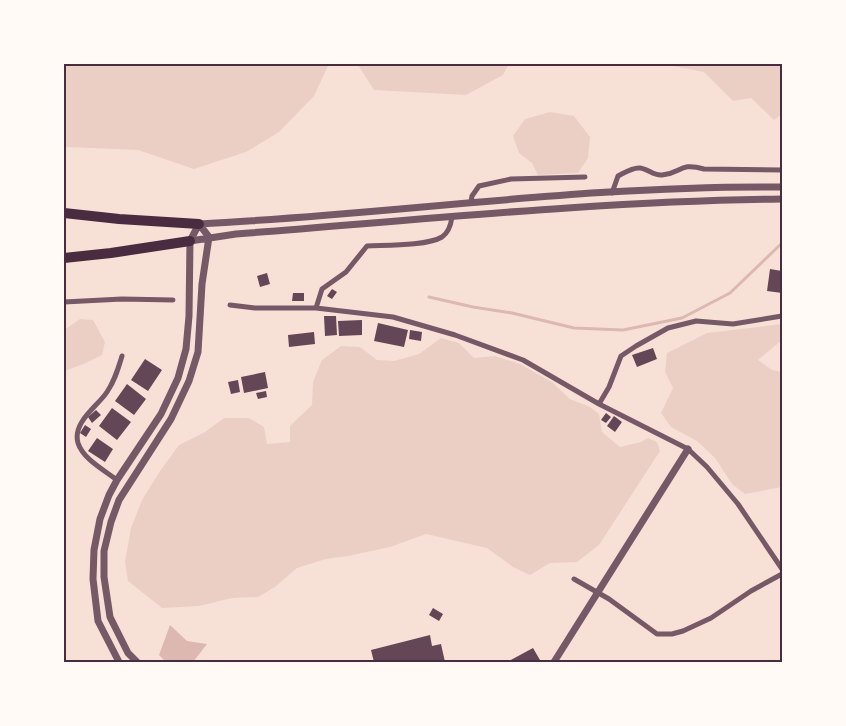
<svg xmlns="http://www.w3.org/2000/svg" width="846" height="726" viewBox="0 0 846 726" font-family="'Varela Round',sans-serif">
	<rect width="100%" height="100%" fill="#f7e1d7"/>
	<path fill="#ebcfc5" d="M64,64H329L314,96L279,132L246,152L194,169L138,150L66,147L64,144Z
		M346,64H509L503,75L466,95L374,90L358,65Z
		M663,64H782V114L774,120L751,98L733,101L704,72Z
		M550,112L574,116L590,137L588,158L578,173L538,175L532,163L519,153L513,136L525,119Z
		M80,319L93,320L105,342L102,355L84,364L64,371V330Z
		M782,324V340L758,360L772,370L782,372V487L745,494L732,484L715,458L697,441L671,427L661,413L673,388L665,372L667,353L707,333Z
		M441,338L459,343L474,358L495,356L520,364L552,382L570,399L590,407L599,414L602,432L620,447L641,442L648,438L657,442L660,451L599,545L577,562L550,563L530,575L513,567L487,548L426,534L390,547L348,556L326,559L297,568L275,587L258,597L232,598L199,606L162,608L128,581L125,562L131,528L142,500L160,471L179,445L205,432L224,418H249L264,427L267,444L290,442V426L312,405L313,382L322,360L341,346L360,347L377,360L394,361L419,354Z"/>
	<path fill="#dcb8b0" d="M170,625L187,641L207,644L193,662H166L159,655Z"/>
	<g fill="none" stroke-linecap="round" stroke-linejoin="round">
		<path stroke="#dcb8b0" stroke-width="3" d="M429,297L473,307L512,313L574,328L623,330L682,318L730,293L782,243"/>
	</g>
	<path fill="#644757" d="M770,269L782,271V293L767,291Z
		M267,273L270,284L260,287L257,276Z
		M332,289L337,292L332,299L327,296Z
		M293,293H304V301H292Z
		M324,316H336L337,335L325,336Z
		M362,320V335L339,336L338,321Z
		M378,323L408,330L404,347L374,341Z
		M410,330L422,332L421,341L409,339Z
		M314,332L315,344L289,347L288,335Z
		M653,348L657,359L637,367L632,355Z
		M145,359L162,370L148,391L131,380Z
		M265,372L268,388L244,393L241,377Z
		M238,380L240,392L231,394L228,382Z
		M127,384L146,399L134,415L115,401Z
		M266,391L267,397L258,399L256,393Z
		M112,408L131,422L117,440L99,426Z
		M96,410L101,415L92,423L88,417Z
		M606,413L611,417L606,423L601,420Z
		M614,416L622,422L615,432L607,426Z
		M85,425L91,429L86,437L80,433Z
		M97,438L113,449L105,462L88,451Z
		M433,608L443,614L439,621L429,615Z
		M430,635L432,646L441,644L445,662H374L371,650Z
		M533,648L540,660L539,662H507Z"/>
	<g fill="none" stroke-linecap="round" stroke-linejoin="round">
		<path stroke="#755966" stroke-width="5" d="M612,193L618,176C624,173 633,167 640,168C648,169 654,176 662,175C682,173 679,162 704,169L782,170
			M471,202L472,196L479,186L511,179L585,177
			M64,302L122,299L173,300
			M230,305L255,308H316L393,317L455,335L523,360L599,404L688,449L707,467L738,504L782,569
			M316,308L322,289L346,272L367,246C386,245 427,246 442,237C448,233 451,224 452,217
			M599,404L609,387L621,356L636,346L668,328L696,321L733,324L782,316
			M117,480C104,470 83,459 78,443C72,422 98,406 107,392C115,380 118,369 122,356
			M574,579L609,599L657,634H672L683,631L711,618L751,591L782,574"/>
		<path stroke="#755966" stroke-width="7" d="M199,224C393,214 587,185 782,187
			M190,241L236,234C418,220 600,201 782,199
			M119,662L98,621L93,579L94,550L100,519L109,495L117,480L161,414L178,378L186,349L189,316L190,241L199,224
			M137,662L128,653L110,617L104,577V551L111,522L119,500L171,419L189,381L198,352L202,284L209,237L199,224
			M554,662L688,449"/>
		<path stroke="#4a2c40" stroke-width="10" d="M64,213L119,219L199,224
			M64,258L111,253L190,241"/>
	</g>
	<rect width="846" height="726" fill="none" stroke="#fffaf5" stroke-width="130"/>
	<rect x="65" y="65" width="716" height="596" fill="none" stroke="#4a2c40" stroke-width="2"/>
</svg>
